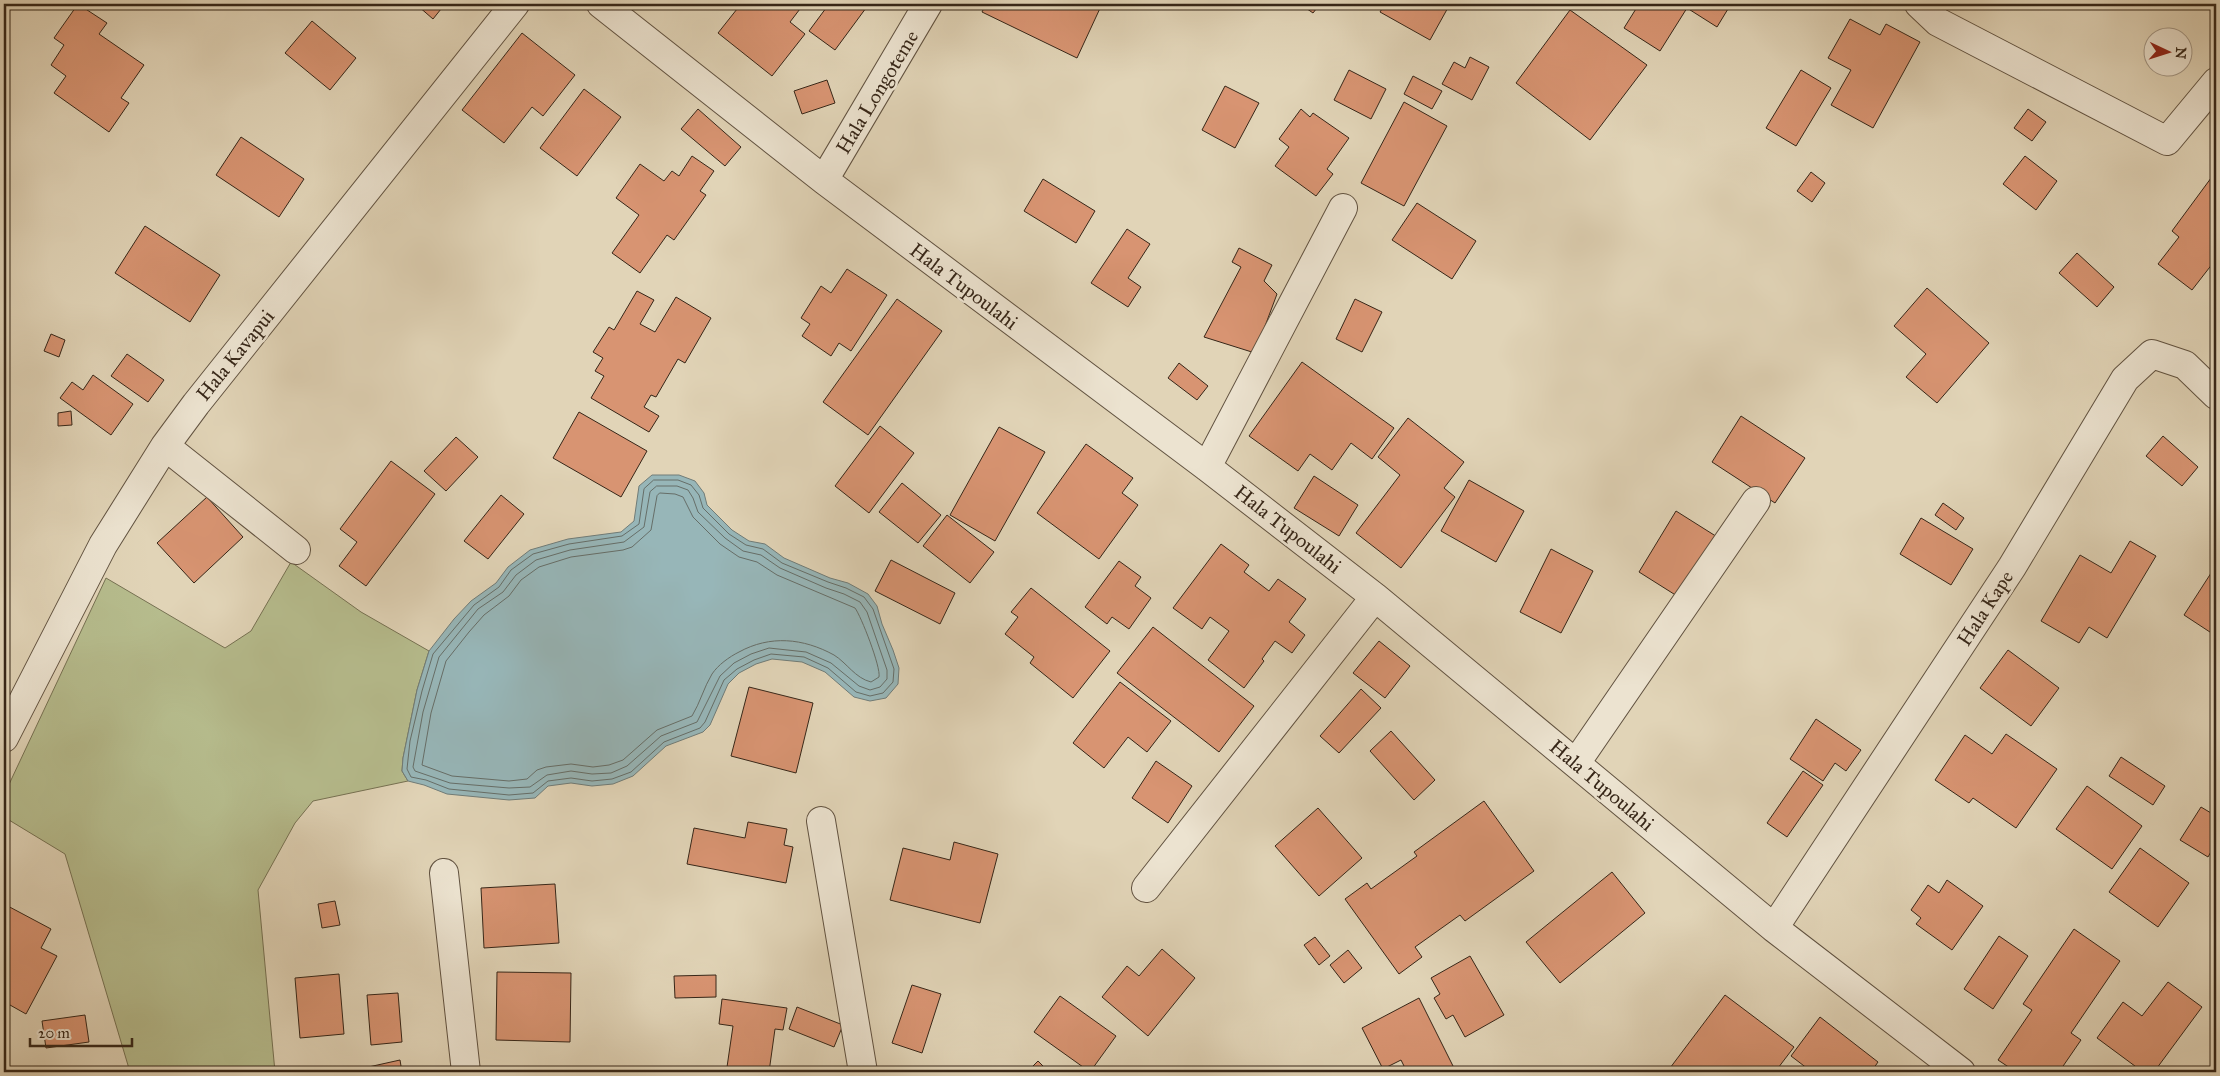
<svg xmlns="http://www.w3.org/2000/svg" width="2220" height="1076" viewBox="0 0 2220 1076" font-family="'IM FELL Great Primer',serif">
	<rect width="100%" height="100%" fill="#e1d4b7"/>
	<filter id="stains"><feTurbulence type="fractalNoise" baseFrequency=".004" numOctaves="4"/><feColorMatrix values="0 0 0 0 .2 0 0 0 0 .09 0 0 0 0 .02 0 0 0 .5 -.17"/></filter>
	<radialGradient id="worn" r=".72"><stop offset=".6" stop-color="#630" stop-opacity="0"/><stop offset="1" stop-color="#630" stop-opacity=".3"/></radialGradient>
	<path fill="#b6bc8d" stroke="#767152" d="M291,562L361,612L429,651L417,690L403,758L402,771L408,781L313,801L295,823L258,890L275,1072H130L65,854L4,817V795L106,578L225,648L251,631Z"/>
	<path fill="#97b6b8" stroke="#707c78" d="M652,475H679L695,481L704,493L707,505L732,530L749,541L765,544L784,558L830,578L848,583L868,594L877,606L882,624L893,650L899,668L898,684L886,698L870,701L854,697L825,672L802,662L772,659L756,664L739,673L728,684L710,725L703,732L666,746L633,776L613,784L592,786L571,783L548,786L535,798L509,800L447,794L424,785L408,781L402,771L403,758L417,690L429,651L454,619L471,601L496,583L508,567L530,550L568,539L621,532L634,521L639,486Z"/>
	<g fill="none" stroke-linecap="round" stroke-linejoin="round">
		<path stroke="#666e68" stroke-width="1" d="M654,480H678L691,485L699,495L703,508L729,534L746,545L763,549L782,563L828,582L846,588L864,597L873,609L894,669L893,682L883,693L870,696L856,692L828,668L804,657L771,654L754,660L737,669L724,680L705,722L700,728L664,742L631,772L612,779L592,781L571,778L548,781L533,793L509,795L449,789L426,780L411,777L407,769L410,741L422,691L433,654L474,605L499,587L511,570L533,554L569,544L622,536L639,524L644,489Z
			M657,486H677L688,490L693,498L698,512L725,538L743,551L761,555L780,568L826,588L844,594L860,602L867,612L887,670V679L880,687L870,690L859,686L831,663L806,652L769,648L751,654L734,663L720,676L697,722L661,736L627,766L611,773L592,774L571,771L547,775L530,787L509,788L450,783L415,771L413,767L423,712L439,657L478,609L503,592L516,575L536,560L570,550L624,542L644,527L650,492Z
			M660,493L675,494L683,497L693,517L720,544L739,557L757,562L777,575L855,608C861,616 881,667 879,677L871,682C855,678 847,663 834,655C803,638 770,635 739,652C729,657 718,665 712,674C704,687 700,703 692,716L657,730L623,760L609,765L593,767L571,764L546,767L537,770L527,779L509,781L452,776L422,765L431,713L446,661L469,632L484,615L509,596L521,580L539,567L571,557L623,550L632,547L651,530L657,496Z"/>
	</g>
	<path fill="#d89472" stroke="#362618" d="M78,4L107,23L99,34L144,65L121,98L129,103L109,132L54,93L66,76L51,65L64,45L54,38Z
		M420,4H445L433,19L418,6Z
		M741,4L803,5L790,22L805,34L772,76L718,33Z
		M829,4H860L866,8L835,50L809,31Z
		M986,4H1102L1077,58L982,12Z
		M1300,4H1320L1313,13Z
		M1385,4H1450L1430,40L1380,12Z
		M1639,4H1731L1717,27L1687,8L1660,51L1624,28Z
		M1570,10L1647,65L1590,140L1516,83Z
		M1850,19L1880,35L1886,24L1920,42L1873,128L1831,105L1851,70L1828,58Z
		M312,21L356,58L330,90L285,53Z
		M522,33L575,75L543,116L532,107L504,143L462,110Z
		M1470,57L1489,67L1472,100L1442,84L1454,62L1465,68Z
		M1349,70L1386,89L1371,119L1334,100Z
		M1801,70L1831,88L1796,146L1766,128Z
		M1413,76L1442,91L1432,109L1404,94Z
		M827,80L835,103L802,114L794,91Z
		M1225,86L1259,103L1235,148L1202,130Z
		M584,89L621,117L577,176L540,148Z
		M1404,102L1447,126L1404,206L1361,183Z
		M698,109L741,147L725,166L681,129Z
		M1301,109L1310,117L1313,113L1349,138L1327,169L1333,174L1316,196L1275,166L1289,147L1279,139Z
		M2028,109L2046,122L2032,141L2014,128Z
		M241,137L304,179L279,217L216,175Z
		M692,156L714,171L700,191L706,195L674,240L667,235L640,273L612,253L639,215L616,198L640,164L664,181L672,171L679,176Z
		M2025,156L2057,181L2036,210L2003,184Z
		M1811,172L1825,183L1812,202L1797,191Z
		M2214,174L2216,176V265L2213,263L2192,290L2158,264L2179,237L2172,231Z
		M1043,179L1095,211L1076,243L1024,211Z
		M1417,203L1476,241L1452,279L1392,240Z
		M145,226L220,275L190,322L115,273Z
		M1127,229L1150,244L1128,278L1141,287L1128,307L1091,283Z
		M1239,248L1272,265L1264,281L1277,294L1255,353L1204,337L1241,267L1232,262Z
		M2077,253L2114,287L2097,307L2059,273Z
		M847,269L887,295L851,351L839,343L831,356L802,336L810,324L801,318L821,286L831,293Z
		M1927,288L1989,343L1937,403L1906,377L1926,354L1894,326Z
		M637,291L654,300L640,324L655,332L676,297L711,318L685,363L678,359L656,397L651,395L644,407L659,416L649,432L591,398L604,376L595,371L603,358L593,352L609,327L614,330Z
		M897,299L942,331L868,435L823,402Z
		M1355,299L1382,312L1362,352L1336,339Z
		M51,334L65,340L59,357L44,351Z
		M127,354L164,380L148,402L111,376Z
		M1302,362L1394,428L1372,459L1351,443L1332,470L1310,454L1298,471L1249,436Z
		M1179,363L1208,386L1197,400L1168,378Z
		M93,375L133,404L111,435L60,398L72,382L83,390Z
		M71,411L72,425L58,426V413Z
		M579,412L647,451L621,497L553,458Z
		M1741,416L1805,458L1775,503L1712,462Z
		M1408,418L1464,462L1444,488L1455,497L1401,568L1356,533L1400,475L1378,457Z
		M880,426L914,453L869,513L835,486Z
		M999,427L1045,452L995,541L950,515Z
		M2163,436L2198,467L2182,486L2146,456Z
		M456,437L478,457L446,491L424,471Z
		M1086,444L1133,478L1122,493L1138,505L1099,559L1037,513Z
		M391,461L435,494L366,586L339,566L357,542L340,529Z
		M1314,476L1358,505L1339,536L1294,508Z
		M1469,480L1524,511L1496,562L1441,531Z
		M902,483L941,515L918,543L879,512Z
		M501,495L524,514L488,559L464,541Z
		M207,497L243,537L194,583L157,543Z
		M1943,503L1964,518L1956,530L1935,515Z
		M1676,511L1722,540L1685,601L1639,572Z
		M947,515L994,552L970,583L923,546Z
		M1921,518L1973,549L1951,585L1900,554Z
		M2130,541L2156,556L2107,638L2089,627L2079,643L2041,621L2080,555L2111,573Z
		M1221,544L1249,565L1244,572L1269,591L1278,579L1306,599L1289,622L1305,635L1292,653L1275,641L1262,659L1264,661L1244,688L1208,660L1229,631L1210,617L1202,629L1173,608Z
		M1551,549L1593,571L1561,633L1520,612Z
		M891,560L955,593L940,624L875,591Z
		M1119,561L1141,577L1135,586L1151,598L1129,629L1112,617L1107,624L1085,607Z
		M2213,570L2216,572V636L2184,615Z
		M1031,588L1110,651L1073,698L1030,663L1034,657L1005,634L1018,617L1011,612Z
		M1153,627L1254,706L1219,752L1117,673Z
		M1379,641L1410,666L1385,698L1353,673Z
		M2008,650L2059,688L2031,726L1980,688Z
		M1120,682L1171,721L1147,752L1128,737L1104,768L1073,743Z
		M749,687L813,703L796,773L731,756Z
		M1361,689L1381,708L1339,753L1320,736Z
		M1816,719L1861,750L1846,771L1835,763L1823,781L1790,759Z
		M1391,731L1435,780L1414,800L1370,751Z
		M2006,734L2057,769L2016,828L1973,798L1969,803L1935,780L1965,735L1992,754Z
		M2121,757L2165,786L2153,805L2109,776Z
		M1156,761L1192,786L1168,823L1132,798Z
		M1803,771L1823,785L1787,837L1767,823Z
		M2087,786L2142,826L2112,869L2056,829Z
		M1484,801L1534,871L1465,921L1460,915L1415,947L1422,957L1399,974L1345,899L1367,883L1371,889L1417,856L1414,852Z
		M2201,807L2216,816V843L2208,857L2180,840Z
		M1318,808L1362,858L1319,896L1275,846Z
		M748,822L787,829L784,845L793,847L786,883L687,864L694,828L745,838Z
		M954,842L998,854L980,923L890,900L903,848L950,860Z
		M2140,848L2189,883L2158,927L2109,892Z
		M1612,872L1645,913L1560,983L1526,942Z
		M1947,880L1983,906L1952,950L1916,924L1921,918L1911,910L1928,885L1939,893Z
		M555,884L559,943L484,948L481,888Z
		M335,901L340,925L322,928L318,904Z
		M4,904L51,929L41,948L57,956L26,1014L10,1005L4,1017Z
		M2074,929L2120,961L2071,1033L2081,1040L2059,1072H2016L1998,1060L2032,1010L2023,1004Z
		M1999,936L2028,956L1993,1009L1964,989Z
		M1315,937L1330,956L1319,965L1304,945Z
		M1162,949L1195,978L1148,1036L1102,997L1127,966L1139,976Z
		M1348,950L1362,968L1344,983L1330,965Z
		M1470,956L1504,1015L1465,1037L1453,1015L1446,1019L1434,998L1440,994L1431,978Z
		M497,972L571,973L570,1042L496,1040Z
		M339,974L344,1034L300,1038L295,978Z
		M716,975V997L675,998L674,976Z
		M2168,982L2202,1007L2154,1072H2143L2097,1038L2123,1002L2142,1016Z
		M912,985L941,994L922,1053L892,1043Z
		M398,993L402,1042L371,1045L367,995Z
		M1725,995L1794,1047L1775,1072H1667Z
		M1060,996L1116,1036L1090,1072L1034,1032Z
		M1419,998L1456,1072H1407L1401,1060L1383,1069L1362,1028Z
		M722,999L787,1008L783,1030L775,1029L769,1072L727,1067L733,1026L719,1024Z
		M797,1007L843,1025L834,1047L789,1029Z
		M85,1015L89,1042L46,1048L42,1021Z
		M1820,1017L1878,1062L1871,1072H1812L1791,1056Z
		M400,1060L402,1072H346Z
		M1038,1061L1049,1072H1027Z"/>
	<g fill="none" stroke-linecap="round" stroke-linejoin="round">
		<g stroke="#615240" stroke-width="30">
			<path id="minor" d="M601,4L824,180L1207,467L1375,597L1774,928L1961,1072
				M1919,4L1938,22L2167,141L2216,82
				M824,180L928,4
				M165,446L296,550
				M1207,467L1343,208
				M4,738L103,545L165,446L196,404L515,4
				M1576,763L1756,501
				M821,821L863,1072
				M444,873L466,1072
				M1146,888L1375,597
				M1774,928L2012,567L2125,379L2152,354L2185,365L2216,395"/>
		</g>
		<use href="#minor" stroke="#ece3d0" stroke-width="28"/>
	</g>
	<g text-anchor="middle" stroke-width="5" stroke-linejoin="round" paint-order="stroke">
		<g font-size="20" fill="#362618" stroke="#ece3d0">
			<text transform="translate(877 92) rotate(-59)" y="7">Hala Longoteme</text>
			<text transform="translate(964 286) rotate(37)" y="7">Hala Tupoulahi</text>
			<text transform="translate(235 355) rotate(-51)" y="7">Hala Kavapui</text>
			<text transform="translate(1288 529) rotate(38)" y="7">Hala Tupoulahi</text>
			<text transform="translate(1985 608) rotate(-57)" y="7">Hala Kape</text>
			<text transform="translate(1602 785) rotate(40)" y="7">Hala Tupoulahi</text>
		</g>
	</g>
	<rect width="2220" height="1076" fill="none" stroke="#e1d4b7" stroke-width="20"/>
	<rect x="5" y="5" width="2210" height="1066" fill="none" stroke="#362618" stroke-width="2.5"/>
	<rect x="10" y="10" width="2200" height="1056" fill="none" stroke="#362618"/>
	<g transform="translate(2168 52) rotate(94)"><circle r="24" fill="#ece3d0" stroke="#a39786"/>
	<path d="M0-4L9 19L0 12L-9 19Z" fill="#8f2418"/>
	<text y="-8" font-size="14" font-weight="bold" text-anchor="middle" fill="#362618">N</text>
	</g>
	<path d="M30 1038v8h102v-8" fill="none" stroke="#362618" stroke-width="2.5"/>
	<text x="38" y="1038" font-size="15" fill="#362618" stroke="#ece3d0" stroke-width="4" paint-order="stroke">20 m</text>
	<rect width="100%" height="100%" filter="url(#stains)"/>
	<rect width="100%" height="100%" fill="url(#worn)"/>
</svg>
